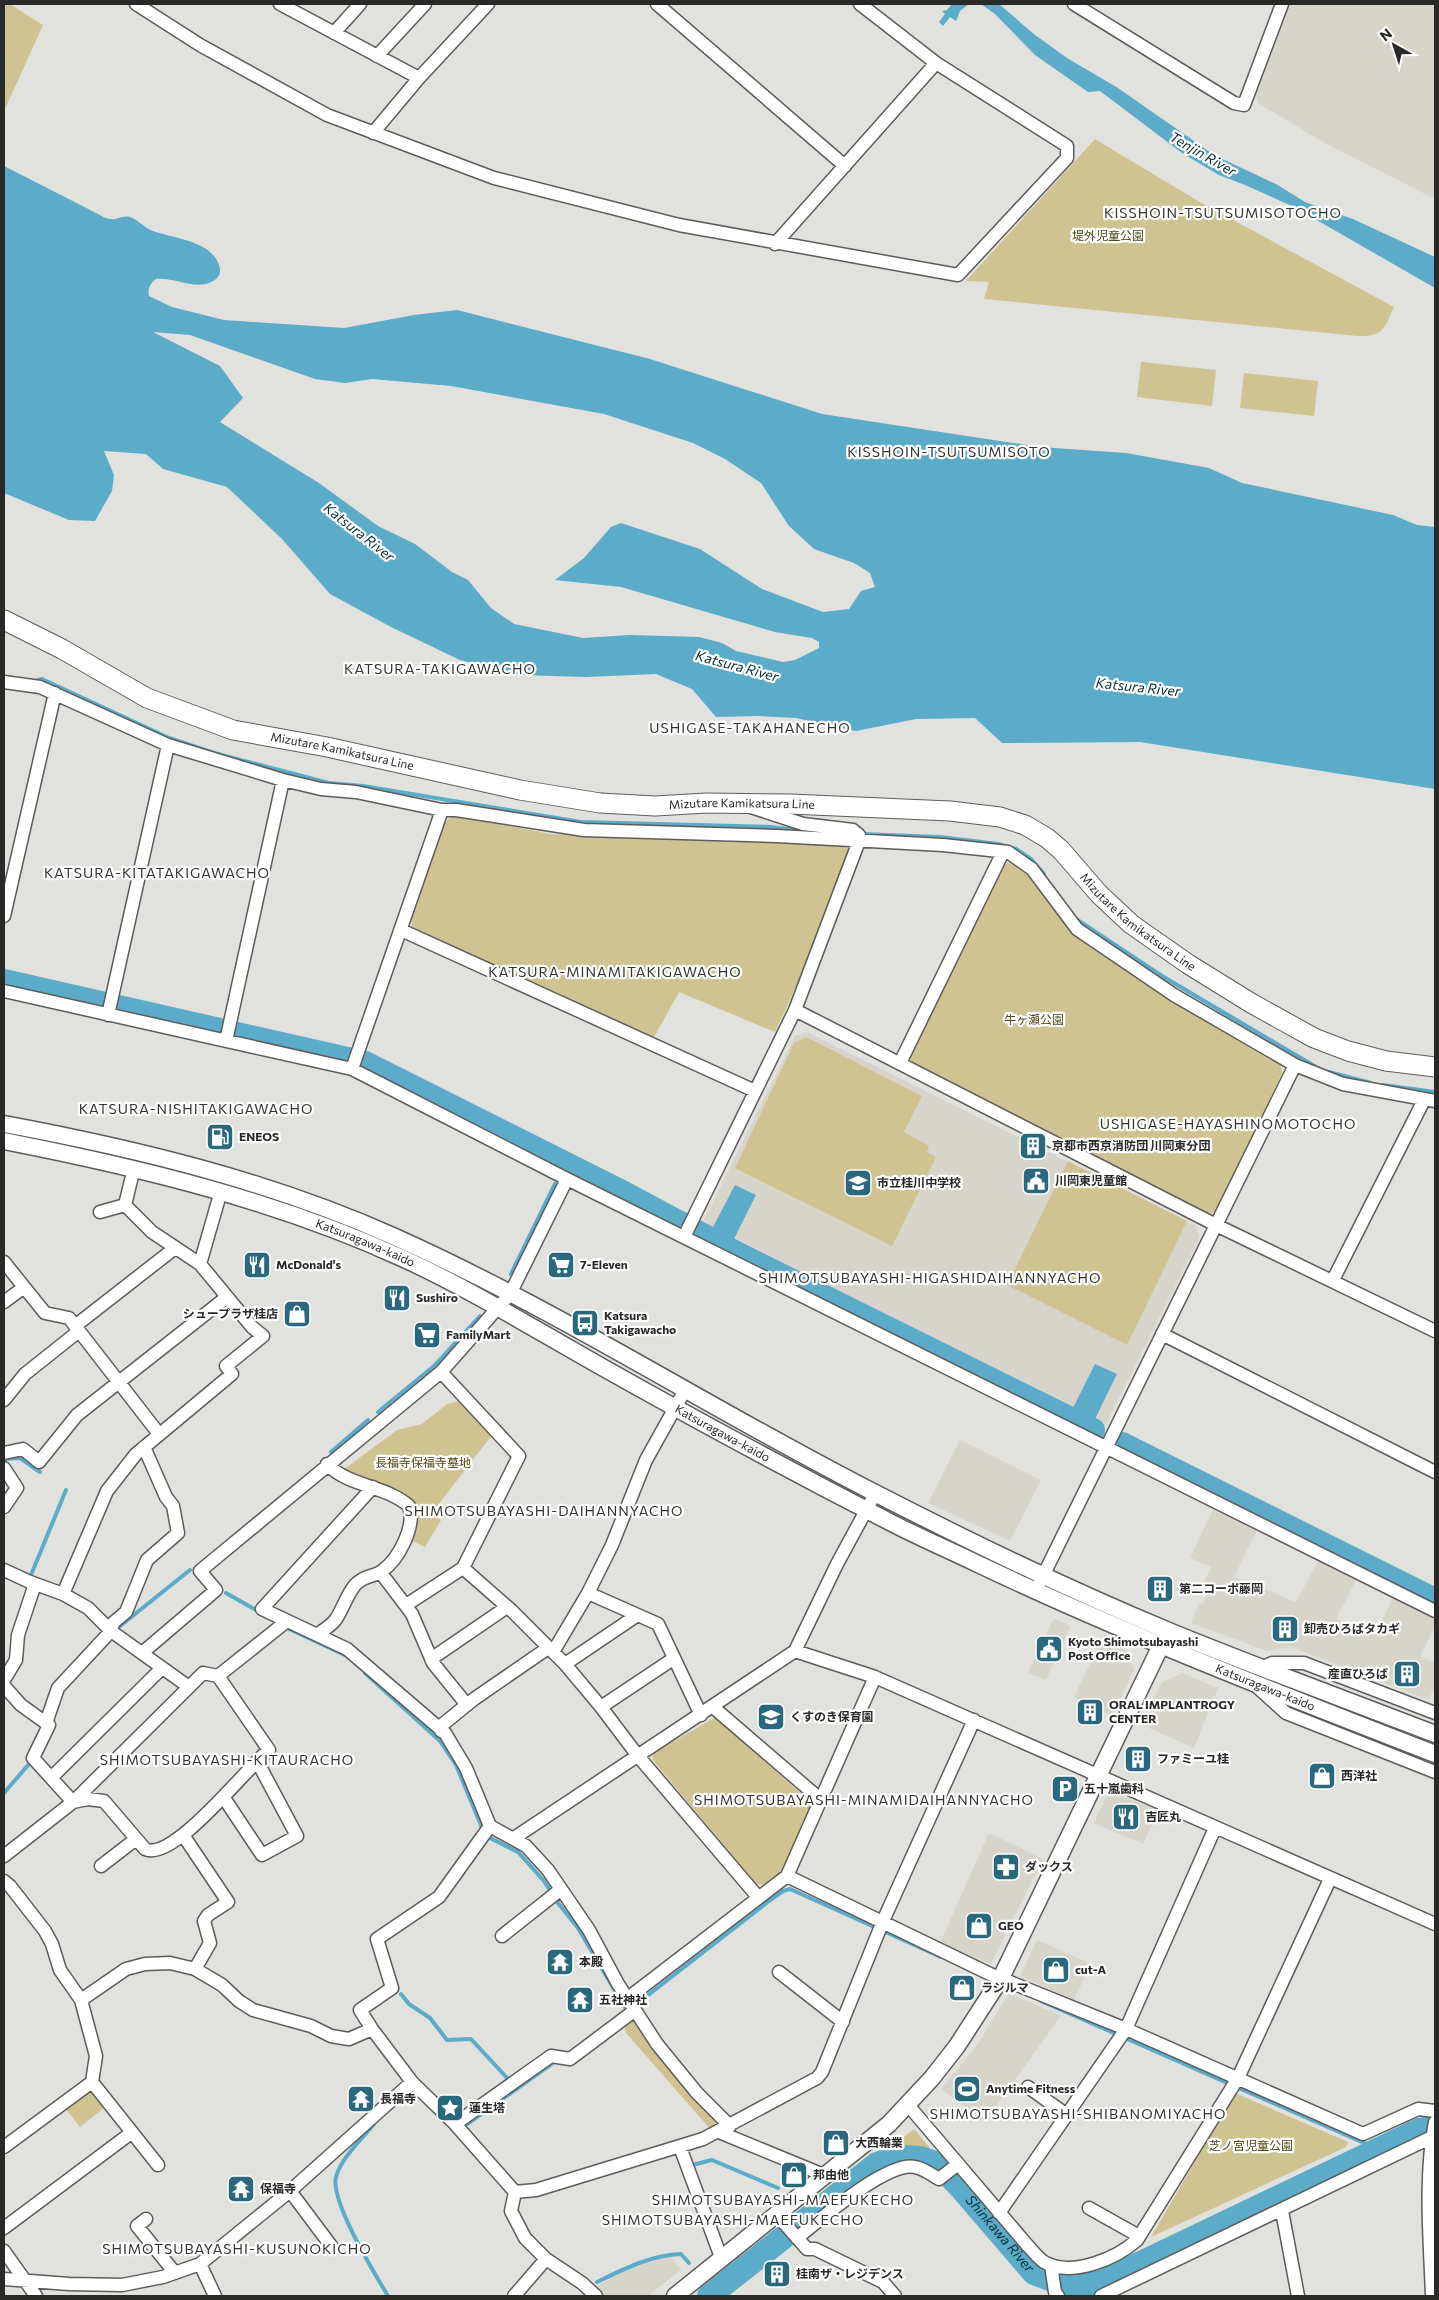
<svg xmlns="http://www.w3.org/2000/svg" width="1439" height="2300" viewBox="0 0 1439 2300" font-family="Commissioner,'Noto Sans JP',sans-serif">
	<rect width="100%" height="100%" fill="#e1e1de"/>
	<path fill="#d7d5cb" d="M1290,4H1435V199L1330,146L1258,103L1256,96Z
		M807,1032L1195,1225L1200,1237L1103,1430L699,1230L795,1036Z
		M960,1440L1041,1480L1010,1541L928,1503Z
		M1213,1510L1257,1530L1234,1577L1296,1602L1318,1561L1356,1580L1336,1619L1375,1635L1394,1596L1435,1616V1627L1420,1656L1435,1663V1685L1429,1700L1291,1647L1267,1651L1191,1623L1199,1603L1203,1604L1210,1586L1204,1583L1211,1567L1190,1558Z
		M1054,1618L1070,1626L1046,1680L1028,1673Z
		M1102,1638L1127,1651L1134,1670L1112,1716L1074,1697Z
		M1182,1673L1218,1688L1194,1748L1140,1724L1162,1682Z
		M1109,1790L1158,1811L1143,1844L1094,1823Z
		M989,1833L1043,1859L991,1964L940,1943Z
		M1037,1940L1091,1964L1074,2000L1020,1976Z
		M1009,1993L1061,2016L985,2121L941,2089L977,2045Z
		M665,2257H671L681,2270L648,2296H605L594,2288L623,2271Z"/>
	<path fill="#cec391" d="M4,4H10L43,25L4,111Z
		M1095,139L1198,201L1394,307C1384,329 1384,336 1358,336L984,299L989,282L966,281Z
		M1141,362L1216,370L1212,406L1137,397Z
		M1244,373L1318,381L1314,416L1240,408Z
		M452,815L550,834L845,846L850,851L803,971L775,1032L679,992L653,1039L413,929L411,919L445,823Z
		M1009,862L1025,872L1069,930L1281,1064L1282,1073L1217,1211L1209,1214L914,1065L909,1057L1001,867Z
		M806,1037L922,1096L904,1132L929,1146L927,1152L936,1157L892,1246L735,1168L794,1043Z
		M1068,1161L1187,1221L1127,1345L1007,1285Z
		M460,1401L492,1435L431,1514L441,1520L425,1547L410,1540L419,1509C391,1483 374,1482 339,1473L397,1430L422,1424L447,1404Z
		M716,1717L812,1804L781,1873L767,1885L756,1884L653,1760V1753Z
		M632,2019L661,2060L719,2126L712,2131L626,2033L624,2024Z
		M87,2092L94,2093L105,2107L80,2127L65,2108Z
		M1235,2093L1348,2142L1346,2147L1151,2237Z
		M913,2130H915L930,2148L897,2146L896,2143Z"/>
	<path fill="#5babc9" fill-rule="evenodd" d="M952,4H969L960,11L956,21L950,17L943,26L939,22L945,14L942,11L947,10Z
		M981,4H999L1035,35L1067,58L1118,88L1214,155L1276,184L1305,202L1353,219L1435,257V288L1294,207L1245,185L1219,175L1182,153L1100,91L1088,92L1035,55L995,14Z
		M4,166L100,215C103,217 107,219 111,219C117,220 123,215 130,217C138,220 145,228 153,231C175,239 215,241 220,269C221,276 216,280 209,283C192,289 174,277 156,279C151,283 147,288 149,296L172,307L224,320L344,328L414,315L457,310L650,359L822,414L1040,447L1126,453L1209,468L1242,483L1393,515L1417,525L1435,527V789L1140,742L1002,743L975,718L916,719L856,731L796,718L758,716L716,717L692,689L656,674L586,677L519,675L460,660L391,627L330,594L282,539L227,487L163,469L146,454L104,451L114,475L112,491L95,521L69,520L4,493ZM153,332L190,335L315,379L345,383L372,379L451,386L604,414L693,443L725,459L761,483L789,526L814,549L854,563L870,573L875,587L861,591L849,609L823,612L762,589L700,549L621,523L611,527L584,558L555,580L621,587L775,632L812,638L819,642V648L795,660L783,662L736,651L722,643L699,637L630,635L583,638L514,624L491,608L468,580L452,572L415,544L378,526L319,483L220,422L243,398L220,366Z
		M735,1185L756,1195L733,1241L712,1229Z
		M1095,1364L1117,1374L1095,1419L1073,1408Z"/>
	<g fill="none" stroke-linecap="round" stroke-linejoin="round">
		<path stroke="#5babc9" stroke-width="4" d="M35,681L42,679L169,738L214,753L329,783L363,786L581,822L770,827L813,832
			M862,834L940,837L998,844L1016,849L1031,859L1044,874
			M1076,919L1162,976L1316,1067
			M1329,1072L1371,1083
			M1383,1085L1435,1092
			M511,1274L555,1184
			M378,1412L434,1366L480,1316
			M331,1452L368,1420
			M4,1459L20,1458L40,1472
			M31,1575L66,1490
			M226,1593L256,1610
			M120,1626L190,1570
			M287,1628L347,1656
			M365,1673L440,1741L456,1765L483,1830
			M4,1793L29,1764
			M486,1836L518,1852L544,1881L558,1903L578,1928L627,2011
			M401,1994L409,2004L430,2018L447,2040L471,2039L509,2080
			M1041,2001L1378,2149
			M634,2006L769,1901L783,1891L790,1889L941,1957
			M374,2124C362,2139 341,2158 336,2177C330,2201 375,2274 388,2296
			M463,2127L557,2060
			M696,2164L712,2160L778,2188
			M597,2282C624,2269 651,2255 681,2254L689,2263"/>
		<g stroke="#5babc9" stroke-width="24">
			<path d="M4,981L365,1063L624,1193L740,1255L1093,1430"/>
			<path d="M1122,1444L1435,1600"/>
			<path id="s1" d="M709,2296L877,2164L900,2157L920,2158L938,2164L961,2188L1034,2273L1073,2288L1101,2282L1419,2130L1435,2128"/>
		</g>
		<g stroke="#5d5c5a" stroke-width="15">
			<path id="minor" d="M136,4L200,45L327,115L494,178L679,225L958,275L1067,158V146L936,63L860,4
				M280,4L419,78
				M657,4L845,166
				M1074,4L1234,103L1244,105L1282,4
				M334,33L360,4
				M377,56L425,4
				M373,133L419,78L488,4
				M775,244L936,63
				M4,682L40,687L168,745L283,780L321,789L356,792L442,810H456L584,830L777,836L943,845L1008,852L1032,869L1077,929L1174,995L1295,1065L1343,1084L1435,1101
				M4,916L55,693
				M401,930L755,1091
				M4,991L352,1069L567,1179L1435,1611
				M795,1010L1216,1225L1435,1331
				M108,1015L168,745
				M226,1041L283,780
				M900,1063L1003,852
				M352,1069L442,810
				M100,1212L125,1205L134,1168
				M684,1237L795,1010L859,841V835L853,830L803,824L751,807
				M4,1262L45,1313L69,1318L159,1434
				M200,1264L221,1191
				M1333,1280L1424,1100
				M4,1302L23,1288
				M75,1326L175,1248
				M1162,1334L1435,1472
				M4,1400L25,1374L79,1331
				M4,1453L23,1449L39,1462L77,1415L227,1297
				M4,1468L17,1488L4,1507
				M373,1487L262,1609L347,1649L445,1733L466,1768L490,1826L526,1846L548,1870L589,1930L618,1984L657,2044L697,2093L730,2126
				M463,1568L511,1610L565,1664L601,1707L638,1756L758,1897
				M4,1570L30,1582L63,1594L88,1608L111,1631L189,1687L203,1673L218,1676L287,1621
				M381,1573L412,1614L433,1663L467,1705
				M1040,1582L1295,1065
				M588,1593L658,1624L701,1715
				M63,1594L107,1491L136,1454L232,1374L226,1366L263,1336L252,1327L200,1264L152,1232L125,1205
				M406,1605L463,1568L519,1456L441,1372
				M318,1634C324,1630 332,1625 336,1619C343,1608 347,1595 355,1585C365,1574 375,1577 382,1571C399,1559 416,1526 409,1506C385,1485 349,1487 327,1464
				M795,1651L837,1564L875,1494
				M553,1652L588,1593L612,1545L646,1460L685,1390
				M142,1653L216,1590L200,1571L441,1372L510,1294L567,1179
				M431,1659L507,1607
				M565,1664L636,1616
				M1261,1668L1272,1663H1304L1435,1713
				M4,1680L16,1660L18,1635L35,1584
				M1255,1685L1286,1713L1435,1772
				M4,1686L21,1705L46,1723L58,1688L111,1631L113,1623L126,1612L147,1560L178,1533L173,1506L166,1497L144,1447
				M601,1707L673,1659
				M713,1707L820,1799
				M46,1723L49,1725L33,1758L73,1802L189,1687
				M441,1731L442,1725L474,1699L548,1648
				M52,1777L162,1668
				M224,1798L262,1855L297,1836L257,1761
				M490,1826L439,1897L377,1939L392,1988L360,2010L372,2029L412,2082L455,2124L515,2192
				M183,1835L228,1902L208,1915L204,1921L210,1943L195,1969
				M514,1838L795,1651L875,1677L1435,1924
				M4,1856L73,1802L88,1799L104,1801L145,1849C173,1863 246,1768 269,1750L218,1676
				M101,1866L136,1839
				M787,1876L990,1974L1126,2029L1363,2134L1418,2109L1435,2111
				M4,1881L10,1886L45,1931L52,1944L60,1970L81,2000L96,2056L92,2082L4,2147
				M502,1936L560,1890
				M779,1972L843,2022
				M628,1998L787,1876L875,1677
				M81,2000L126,1969L145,1964L170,1963L195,1969L222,1985L239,2001L253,2010L311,2026L331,2036L349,2039L372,2029
				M92,2082L158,2165
				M1028,2087L1067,2115
				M908,2105L1028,2246C1033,2251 1038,2258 1044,2262C1072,2278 1117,2258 1137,2240L1238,2078L1330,1879
				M455,2124L551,2056L570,2059L634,2011
				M719,2132L826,2176
				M680,2147L722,2260
				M290,2191L332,2247
				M515,2192L536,2190L703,2139L817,2078L822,2072L883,1921L974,1720
				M515,2192L511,2211L525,2238L546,2259L582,2283L596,2296
				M1089,2208L1139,2236
				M1282,2211L1298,2296
				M999,2213L1126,2029L1215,1828
				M777,2215L807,2249H815L883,2282L895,2296
				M146,2219L137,2226L175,2273
				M4,2228L131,2133
				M797,2238C820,2220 887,2161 915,2167C923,2168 932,2175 939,2179L958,2164
				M4,2251L36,2296
				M200,2264L215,2296
				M1051,2265L1055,2292L1058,2296
				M4,2279L69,2284L122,2285L163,2277L200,2264L290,2191L412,2082
				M514,2296L546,2259
				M1101,2296L1432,2137
				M1432,2296C1430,2240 1424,2177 1435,2122"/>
		</g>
		<g stroke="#5d5c5a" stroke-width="19">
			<g id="tertiary">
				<path d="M4,1124C138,1149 270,1181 395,1237C560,1311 712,1410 873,1492C970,1542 1070,1590 1171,1632C1259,1668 1347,1700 1435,1734"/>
				<path id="s2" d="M4,1141C141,1168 275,1200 402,1258C472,1290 536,1330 602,1367C696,1420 791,1471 886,1520C916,1536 947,1549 978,1564C1128,1635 1280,1694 1435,1754"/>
				<path d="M675,2296L889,2124L932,2078L957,2046L1001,1978L1165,1637"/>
			</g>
		</g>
		<g stroke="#5d5c5a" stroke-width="21">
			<g id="secondary">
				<path id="s3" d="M4,620L62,649L147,698L233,730L327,747L520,790L600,803L655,806L707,803L790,804L950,811L1000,817L1025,825L1047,838L1061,850L1099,894L1131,924L1188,964L1251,1003L1314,1038L1348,1051L1386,1061L1435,1067"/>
			</g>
		</g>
		<use href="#minor" stroke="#fff" stroke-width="12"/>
		<use href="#tertiary" stroke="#fff" stroke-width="16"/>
		<use href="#secondary" stroke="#fff" stroke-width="19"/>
	</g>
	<defs>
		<g id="fuel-square" transform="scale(1.4375)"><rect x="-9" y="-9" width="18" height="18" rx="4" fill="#2a687e" stroke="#fff"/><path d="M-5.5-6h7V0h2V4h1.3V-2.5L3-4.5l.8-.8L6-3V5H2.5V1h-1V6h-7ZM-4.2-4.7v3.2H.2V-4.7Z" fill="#fff"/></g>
		<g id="building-square" transform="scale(1.4375)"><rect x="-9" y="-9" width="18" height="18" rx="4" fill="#2a687e" stroke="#fff"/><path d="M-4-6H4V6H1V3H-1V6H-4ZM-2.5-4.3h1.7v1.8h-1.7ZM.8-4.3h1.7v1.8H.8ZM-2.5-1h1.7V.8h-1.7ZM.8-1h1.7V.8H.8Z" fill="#fff"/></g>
		<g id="civic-square" transform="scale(1.4375)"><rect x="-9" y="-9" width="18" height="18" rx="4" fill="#2a687e" stroke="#fff"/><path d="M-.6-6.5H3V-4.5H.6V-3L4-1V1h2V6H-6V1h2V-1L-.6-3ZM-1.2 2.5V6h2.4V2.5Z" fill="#fff"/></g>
		<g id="school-square" transform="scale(1.4375)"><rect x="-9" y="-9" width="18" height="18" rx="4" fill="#2a687e" stroke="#fff"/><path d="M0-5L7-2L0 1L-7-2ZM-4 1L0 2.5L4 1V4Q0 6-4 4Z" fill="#fff"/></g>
		<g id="restaurant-square" transform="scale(1.4375)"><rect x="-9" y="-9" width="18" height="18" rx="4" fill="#2a687e" stroke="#fff"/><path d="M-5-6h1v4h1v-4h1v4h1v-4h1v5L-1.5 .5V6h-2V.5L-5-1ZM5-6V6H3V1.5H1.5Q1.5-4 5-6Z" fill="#fff"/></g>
		<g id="supermarket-square" transform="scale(1.4375)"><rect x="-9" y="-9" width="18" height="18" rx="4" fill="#2a687e" stroke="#fff"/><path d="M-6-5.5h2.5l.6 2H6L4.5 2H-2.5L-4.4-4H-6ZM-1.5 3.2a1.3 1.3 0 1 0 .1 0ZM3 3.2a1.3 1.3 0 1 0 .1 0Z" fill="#fff"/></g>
		<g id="shop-square" transform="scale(1.4375)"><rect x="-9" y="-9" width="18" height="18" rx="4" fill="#2a687e" stroke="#fff"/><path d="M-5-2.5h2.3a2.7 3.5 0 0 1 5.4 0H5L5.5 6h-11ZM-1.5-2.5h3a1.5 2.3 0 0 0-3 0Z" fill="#fff"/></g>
		<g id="bus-square" transform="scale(1.4375)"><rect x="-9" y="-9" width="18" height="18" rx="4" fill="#2a687e" stroke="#fff"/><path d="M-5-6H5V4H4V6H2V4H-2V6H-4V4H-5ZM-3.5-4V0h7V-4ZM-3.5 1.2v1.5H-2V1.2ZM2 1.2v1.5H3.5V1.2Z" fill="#fff"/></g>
		<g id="parking-square" transform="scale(1.4375)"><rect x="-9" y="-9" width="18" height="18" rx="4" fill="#2a687e" stroke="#fff"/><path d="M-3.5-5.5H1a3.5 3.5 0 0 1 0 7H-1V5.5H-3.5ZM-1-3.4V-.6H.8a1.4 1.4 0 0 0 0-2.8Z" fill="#fff"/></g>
		<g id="pharmacy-square" transform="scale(1.4375)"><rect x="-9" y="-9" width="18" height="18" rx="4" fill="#2a687e" stroke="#fff"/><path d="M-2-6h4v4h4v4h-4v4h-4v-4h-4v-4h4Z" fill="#fff"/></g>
		<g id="temple-square" transform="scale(1.4375)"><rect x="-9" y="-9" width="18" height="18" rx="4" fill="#2a687e" stroke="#fff"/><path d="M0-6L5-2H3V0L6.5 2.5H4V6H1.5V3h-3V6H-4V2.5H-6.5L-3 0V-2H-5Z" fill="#fff"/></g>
		<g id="stadium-square" transform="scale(1.4375)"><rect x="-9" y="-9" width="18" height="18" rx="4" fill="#2a687e" stroke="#fff"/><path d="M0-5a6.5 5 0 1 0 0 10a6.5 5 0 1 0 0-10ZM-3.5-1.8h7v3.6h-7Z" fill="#fff"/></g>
		<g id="sight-square" transform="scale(1.4375)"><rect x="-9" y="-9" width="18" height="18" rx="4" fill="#2a687e" stroke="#fff"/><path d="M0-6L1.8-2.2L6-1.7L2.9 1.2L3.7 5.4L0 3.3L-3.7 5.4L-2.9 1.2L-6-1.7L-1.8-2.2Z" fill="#fff"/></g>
	</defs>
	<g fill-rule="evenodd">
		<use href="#fuel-square" x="220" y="1137"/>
		<use href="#building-square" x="1033" y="1146"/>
		<use href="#civic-square" x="1036" y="1181"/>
		<use href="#school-square" x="858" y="1183"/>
		<use href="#restaurant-square" x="257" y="1265"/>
		<use href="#supermarket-square" x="561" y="1265"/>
		<use href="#restaurant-square" x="397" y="1298"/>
		<use href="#shop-square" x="297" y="1314"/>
		<use href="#bus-square" x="585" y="1323"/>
		<use href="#supermarket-square" x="427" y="1335"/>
		<use href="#building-square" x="1160" y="1589"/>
		<use href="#building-square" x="1285" y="1629"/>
		<use href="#civic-square" x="1049" y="1649"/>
		<use href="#building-square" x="1407" y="1674"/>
		<use href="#building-square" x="1090" y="1712"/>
		<use href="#school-square" x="771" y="1717"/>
		<use href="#building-square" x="1138" y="1759"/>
		<use href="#shop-square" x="1322" y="1776"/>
		<use href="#parking-square" x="1065" y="1789"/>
		<use href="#restaurant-square" x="1126" y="1817"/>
		<use href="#pharmacy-square" x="1006" y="1867"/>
		<use href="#shop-square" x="979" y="1926"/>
		<use href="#temple-square" x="560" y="1962"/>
		<use href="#shop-square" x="1056" y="1970"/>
		<use href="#shop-square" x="962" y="1988"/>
		<use href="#temple-square" x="580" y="2000"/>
		<use href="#stadium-square" x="967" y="2089"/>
		<use href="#temple-square" x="361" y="2099"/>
		<use href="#sight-square" x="450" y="2108"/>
		<use href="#shop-square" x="836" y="2143"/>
		<use href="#shop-square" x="794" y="2175"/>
		<use href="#temple-square" x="241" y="2189"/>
		<use href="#building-square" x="777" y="2274"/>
	</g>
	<g text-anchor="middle" stroke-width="4.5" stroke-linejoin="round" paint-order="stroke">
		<g font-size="12" fill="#544813" stroke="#fff">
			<text x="1108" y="240">堤外児童公園</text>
			<text x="1034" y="1024">牛ヶ瀬公園</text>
			<text x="423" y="1467">長福寺保福寺墓地</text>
			<text x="1251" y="2150">芝ノ宮児童公園</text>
		</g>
		<g font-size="12" fill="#292928" stroke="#fff">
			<text dy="4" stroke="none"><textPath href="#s3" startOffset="366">Mizutare Kamikatsura Line</textPath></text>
			<text dy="4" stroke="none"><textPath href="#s3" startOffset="771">Mizutare Kamikatsura Line</textPath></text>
			<text dy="4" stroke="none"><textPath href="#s3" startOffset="1206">Mizutare Kamikatsura Line</textPath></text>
			<text dy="4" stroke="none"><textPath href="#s2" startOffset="376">Katsuragawa-kaido</textPath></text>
			<text dy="4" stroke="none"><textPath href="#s2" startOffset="781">Katsuragawa-kaido</textPath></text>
			<text dy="4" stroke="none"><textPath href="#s2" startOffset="1381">Katsuragawa-kaido</textPath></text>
		</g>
		<g font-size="12" font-weight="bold" fill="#292928" stroke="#fff" text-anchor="start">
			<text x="239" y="1141">ENEOS</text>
			<text x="1052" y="1150">京都市西京消防団 川岡東分団</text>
			<text x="1055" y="1185">川岡東児童館</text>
			<text x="877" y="1187">市立桂川中学校</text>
			<text x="276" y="1269">McDonald's</text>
			<text x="580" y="1269">7-Eleven</text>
			<text x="416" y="1302">Sushiro</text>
			<text x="278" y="1318" text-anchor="end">シュープラザ桂店</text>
			<text x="604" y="1320">Katsura<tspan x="604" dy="14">Takigawacho</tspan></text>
			<text x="446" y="1339">FamilyMart</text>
			<text x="1179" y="1593">第二コーポ藤岡</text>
			<text x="1304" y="1633">卸売ひろばタカギ</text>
			<text x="1068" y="1646">Kyoto Shimotsubayashi<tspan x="1068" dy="14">Post Office</tspan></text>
			<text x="1388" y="1678" text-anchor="end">産直ひろば</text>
			<text x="1109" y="1709">ORAL IMPLANTROGY<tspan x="1109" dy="14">CENTER</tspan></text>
			<text x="790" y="1721">くすのき保育園</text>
			<text x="1157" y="1763">ファミーユ桂</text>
			<text x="1341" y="1780">西洋社</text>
			<text x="1084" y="1793">五十嵐歯科</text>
			<text x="1145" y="1821">吉匠丸</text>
			<text x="1025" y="1871">ダックス</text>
			<text x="998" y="1930">GEO</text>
			<text x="579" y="1966">本殿</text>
			<text x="1075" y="1974">cut-A</text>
			<text x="981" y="1992">ラジルマ</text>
			<text x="599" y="2004">五社神社</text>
			<text x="986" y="2093">Anytime Fitness</text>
			<text x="380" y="2103">長福寺</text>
			<text x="469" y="2112">蓮生塔</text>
			<text x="855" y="2147">大西輪業</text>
			<text x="813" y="2179">邦由他</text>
			<text x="260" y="2193">保福寺</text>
			<text x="796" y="2278">桂南ザ・レジデンス</text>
		</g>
		<g font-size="14" font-style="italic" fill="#082f3c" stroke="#fff">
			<text transform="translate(1203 154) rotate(30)" y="5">Tenjin River</text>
			<text transform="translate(359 532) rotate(38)" y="5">Katsura River</text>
			<text transform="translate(737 666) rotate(15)" y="5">Katsura River</text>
			<text transform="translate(1138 687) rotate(6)" y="5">Katsura River</text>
			<text dy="5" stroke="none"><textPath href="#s1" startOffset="370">Shinkawa River</textPath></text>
		</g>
		<g font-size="14" letter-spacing="1" fill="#353532" stroke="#fff">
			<text x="1223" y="218">KISSHOIN-TSUTSUMISOTOCHO</text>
			<text x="949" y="457">KISSHOIN-TSUTSUMISOTO</text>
			<text x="440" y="674">KATSURA-TAKIGAWACHO</text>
			<text x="750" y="733">USHIGASE-TAKAHANECHO</text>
			<text x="157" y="878">KATSURA-KITATAKIGAWACHO</text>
			<text x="615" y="977">KATSURA-MINAMITAKIGAWACHO</text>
			<text x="196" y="1114">KATSURA-NISHITAKIGAWACHO</text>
			<text x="1228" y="1129">USHIGASE-HAYASHINOMOTOCHO</text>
			<text x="930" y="1283">SHIMOTSUBAYASHI-HIGASHIDAIHANNYACHO</text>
			<text x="544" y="1516">SHIMOTSUBAYASHI-DAIHANNYACHO</text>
			<text x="227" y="1765">SHIMOTSUBAYASHI-KITAURACHO</text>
			<text x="864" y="1805">SHIMOTSUBAYASHI-MINAMIDAIHANNYACHO</text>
			<text x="1078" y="2119">SHIMOTSUBAYASHI-SHIBANOMIYACHO</text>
			<text x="783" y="2205">SHIMOTSUBAYASHI-MAEFUKECHO</text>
			<text x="733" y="2225">SHIMOTSUBAYASHI-MAEFUKECHO</text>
			<text x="237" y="2254">SHIMOTSUBAYASHI-KUSUNOKICHO</text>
		</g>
	</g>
	<rect width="1439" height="2300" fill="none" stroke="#292928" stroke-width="10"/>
	<g transform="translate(1394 45) rotate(321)" stroke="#ffffff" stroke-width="4" paint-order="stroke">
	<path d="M0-4L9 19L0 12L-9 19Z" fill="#292928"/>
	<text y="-8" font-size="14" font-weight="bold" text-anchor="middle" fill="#292928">N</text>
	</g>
</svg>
